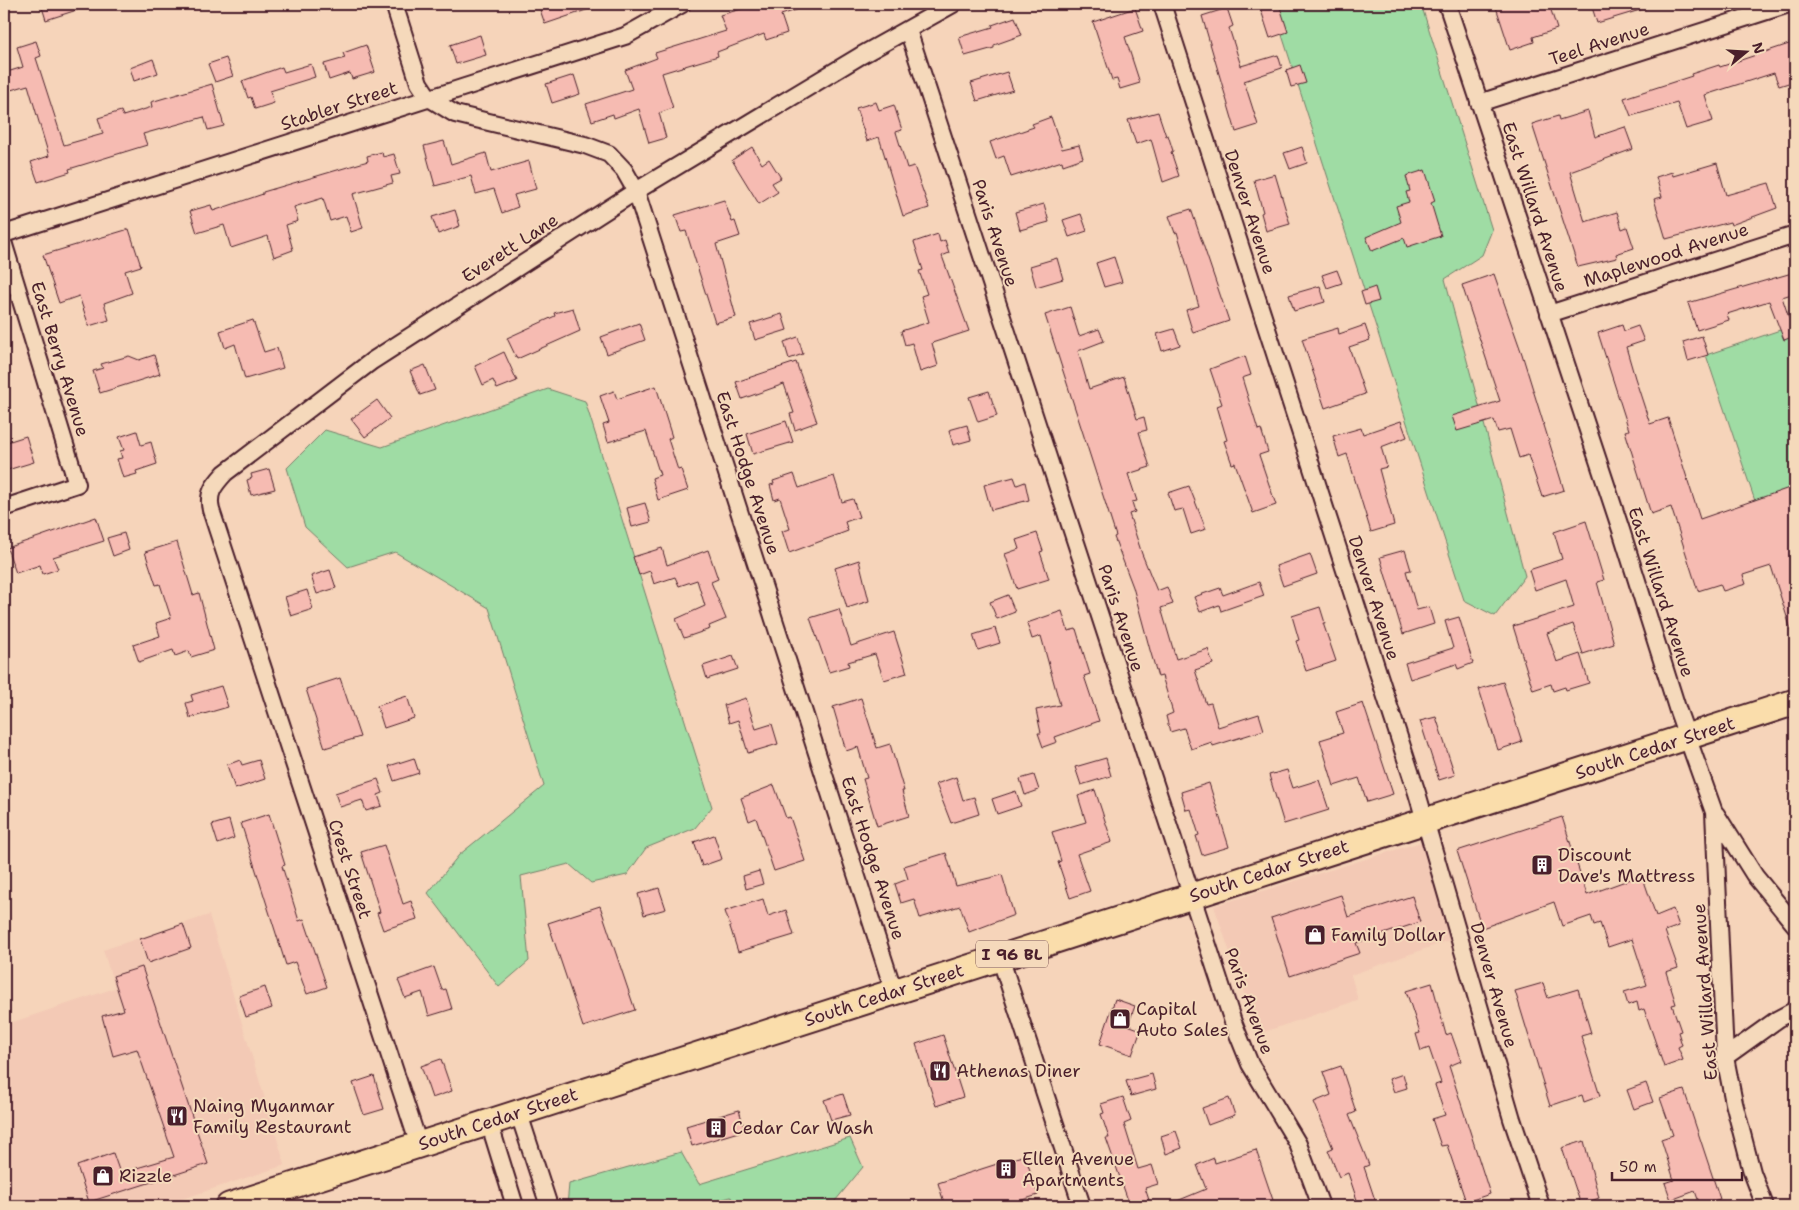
<svg xmlns="http://www.w3.org/2000/svg" width="1799" height="1210" viewBox="0 0 1799 1210" font-family="'Shantell Sans',sans-serif">
	<rect width="100%" height="100%" fill="#f6d4ba"/>
	<filter id="ink" filterUnits="userSpaceOnUse"><feTurbulence type="fractalNoise" baseFrequency=".02" numOctaves="2"/><feDisplacementMap in="SourceGraphic" scale="10" xChannelSelector="R" yChannelSelector="G"/><feConvolveMatrix kernelMatrix="1 2 1 2 8 2 1 2 1" color-interpolation-filters="sRGB"/></filter>
	<g filter="url(#ink)">
		<path fill="#f3c9b5" d="M1421,842L1450,940L1351,975L1358,1000L1258,1034L1214,906Z
			M209,915L285,1165L161,1206H4V1025L115,988L103,950Z"/>
		<path fill="#9fdca4" stroke="#747e68" d="M1272,4H1421L1492,230L1482,255L1445,279L1525,576L1495,616L1464,600Z
			M1795,325V494L1757,507L1706,355Z
			M548,389L585,401L712,807L695,828L646,848L627,875L591,883L569,864L521,876L529,961L499,987L428,893L459,855L544,786L489,608L395,552L348,567L305,527L287,468L325,430L382,447Z
			M850,1138L863,1167L831,1206H736L731,1197L715,1201V1206H567L569,1184L681,1152L699,1184Z"/>
		<path fill="#f6bbb2" stroke="#4a1f2b" d="M41,4H86V7L46,20Z
			M538,4H598V6L545,24Z
			M759,4H808V6L781,15L787,33L766,40L764,34L717,52L718,56L662,73L673,108L659,113L666,138L649,143L639,109L614,118L613,114L592,121L586,104L632,89L625,70L657,58L655,53L726,31L720,15Z
			M1259,4H1279L1288,32L1270,38Z
			M1495,4H1549L1557,29L1533,37L1534,42L1510,50Z
			M1591,4H1650V7L1597,23Z
			M1135,8L1143,31L1125,37L1140,83L1120,89L1117,79L1112,80L1093,22Z
			M1227,8L1233,26L1229,28L1241,66L1278,55L1282,68L1244,81L1258,125L1236,132L1202,16Z
			M1015,17L1022,35L994,45V48L965,56L959,37L993,27L992,25Z
			M480,35L486,55L456,64L450,45Z
			M36,41L41,56L36,58L64,145L103,134L98,118L121,111L123,116L152,107L151,102L212,84L224,126L208,130L204,117L143,134L147,145L69,169L70,172L38,182L31,162L49,156L28,85L4,92V73L23,67L17,47Z
			M1795,42V65L1791,67L1795,81L1779,86L1774,73L1705,95L1713,121L1686,129L1677,103L1631,116L1624,98L1692,76L1691,74L1719,65L1720,67Z
			M366,45L375,72L352,79L350,73L329,80L324,64L345,58L343,53Z
			M226,58L233,76L215,82L208,64Z
			M153,59L158,73L134,81L130,68Z
			M311,64L315,77L270,91L274,103L255,109L251,97L248,98L242,81L282,67L284,72Z
			M1300,65L1306,83L1291,87L1286,70Z
			M1007,72L1013,90L977,101L971,83Z
			M574,75L580,94L552,103L546,84Z
			M876,102L879,110L894,105L902,130L896,132L907,168L914,166L929,208L903,216L879,137L867,141L856,108Z
			M1588,111L1595,137L1625,127L1633,149L1570,172L1585,222L1617,212L1622,229L1627,227L1634,248L1616,254L1617,258L1578,267L1532,124L1558,116L1559,120Z
			M1158,112L1166,136L1168,135L1173,151L1171,152L1179,176L1163,182L1151,139L1136,144L1128,120Z
			M1051,117L1062,149L1079,145L1083,158L1063,165L1062,161L1011,177L1004,156L996,159L990,142L1034,127L1032,124Z
			M444,141L451,164L486,153L491,172L529,161L536,189L514,195L518,207L502,213L494,189L476,194L471,176L435,186L424,146Z
			M752,147L762,164L769,159L781,178L772,183L778,192L759,204L732,160Z
			M1302,147L1307,163L1290,169L1284,153Z
			M382,152L383,157L394,154L400,174L391,176L393,183L353,194L363,228L351,232L346,216L330,221L323,198L294,207L298,221L286,225L293,250L274,257L268,236L231,248L224,225L197,233L190,211L211,205L213,211L263,194V192L368,161L367,156Z
			M1717,163L1726,195L1769,183L1777,208L1731,225L1730,222L1666,239L1654,199L1662,197L1656,177L1672,172L1673,176Z
			M1425,170L1435,201L1431,203L1441,236L1407,247L1404,238L1372,251L1366,237L1401,222L1396,206L1409,202L1406,192L1410,191L1406,176Z
			M1275,174L1290,224L1266,231L1261,213L1263,212L1254,180Z
			M724,200L732,222L735,221L740,236L716,244L736,317L715,323L686,231L681,232L675,215Z
			M1044,204L1049,222L1020,230L1015,212Z
			M1191,209L1229,321L1193,333L1186,310L1199,306L1177,232L1175,233L1169,216Z
			M455,210L460,226L438,234L432,217Z
			M1081,214L1087,231L1069,237L1063,220Z
			M129,229L141,266L125,271L132,293L104,303L109,320L89,326L79,296L59,303L43,255Z
			M938,234L940,242L945,240L949,253L942,256L969,331L932,343L938,366L920,372L912,343L905,345L901,331L929,322L921,296L927,294L919,271L923,270L914,242Z
			M1114,257L1122,282L1104,287L1096,263Z
			M1057,258L1063,279L1036,287L1030,266Z
			M1337,270L1342,283L1327,288L1322,275Z
			M1792,273L1795,293L1782,297L1795,336L1784,340L1769,301L1727,314L1729,320L1697,330L1688,303Z
			M1494,274L1522,354L1564,490L1542,497L1528,455L1519,458L1510,429L1498,432L1494,420L1457,431L1452,416L1500,401L1462,285Z
			M1320,286L1325,302L1294,311L1289,295Z
			M1375,287L1379,301L1365,305L1361,292Z
			M1070,307L1079,336L1099,329L1104,341L1078,351L1089,389L1124,377L1137,419L1144,417L1147,430L1139,432L1150,467L1128,474L1137,501L1132,502L1135,512L1129,514L1142,554L1157,591L1167,587L1173,604L1161,608L1176,659L1208,649L1213,664L1195,670L1206,704L1211,703L1218,727L1259,714L1264,730L1213,746L1212,742L1191,749L1184,728L1170,732L1166,716L1173,713L1162,676L1158,677L1150,650L1133,587L1114,537L1116,536L1045,315Z
			M573,308L580,331L517,359L507,338L555,316L554,313Z
			M782,314L787,330L755,340L750,324Z
			M253,320L264,352L277,348L283,368L245,379L235,344L225,348L220,331Z
			M639,323L645,340L607,354L601,337Z
			M1365,325L1370,340L1349,347L1365,394L1325,408L1302,339L1338,328L1339,334Z
			M1622,325L1624,331L1638,326L1644,341L1626,347L1635,378L1650,424L1668,418L1700,519L1795,486V632L1792,633L1771,566L1743,575L1746,584L1723,591L1720,584L1698,591L1671,507L1651,514L1625,431L1629,430L1598,333Z
			M1174,329L1180,345L1162,351L1157,334Z
			M1702,336L1708,355L1688,361L1683,342Z
			M798,337L803,354L789,359L784,342Z
			M504,352L517,381L497,389L493,380L483,385L475,366Z
			M154,355L160,374L100,393L93,371L103,368L101,364L129,356L139,360Z
			M1245,356L1251,375L1242,378L1258,430L1261,429L1268,452L1259,455L1276,505L1253,513L1235,463L1232,464L1224,441L1227,440L1217,406L1222,404L1210,369Z
			M796,362L817,422L795,430L790,414L794,413L784,384L742,399L736,382Z
			M425,365L435,390L420,395L410,371Z
			M656,386L672,437L668,439L678,470L681,469L688,490L658,500L652,478L660,475L646,431L608,442L603,425L609,423L600,396L614,391L617,399Z
			M989,391L997,416L978,422L969,397Z
			M377,400L390,418L365,437L351,419Z
			M786,421L793,442L753,454L747,434Z
			M1401,421L1407,437L1381,447L1387,467L1379,469L1394,525L1371,532L1347,454L1339,457L1333,436L1361,428L1363,434Z
			M967,425L971,440L953,445L949,430Z
			M137,431L141,445L151,442L157,464L136,471L137,474L123,478L117,459L122,458L120,451L124,450L119,437Z
			M26,436L34,462L4,471V443Z
			M269,469L275,489L251,495L247,480L252,478L251,474Z
			M794,474L799,488L834,476L842,502L853,499L859,517L845,522L848,531L789,553L782,531L790,529L780,498L774,500L770,485L774,484L773,481Z
			M1014,477L1017,485L1025,482L1029,500L991,510L984,485Z
			M1189,486L1206,529L1191,534L1183,509L1174,511L1168,493Z
			M645,503L651,522L632,527L627,508Z
			M96,517L104,541L53,557L58,569L43,574L40,565L16,573L7,548Z
			M1586,521L1604,580L1597,582L1614,644L1583,654L1573,624L1547,633L1557,662L1580,654L1589,683L1566,690L1565,687L1553,691L1551,684L1533,690L1513,626L1574,607L1566,579L1535,590L1529,570L1562,559L1554,532Z
			M124,533L129,550L113,556L107,538Z
			M1037,533L1043,551L1040,552L1049,579L1017,589L1005,554L1019,549L1016,540Z
			M177,542L193,595L199,593L214,650L191,657L189,651L175,656L173,650L139,662L133,645L160,636L156,623L171,618L160,584L156,585L145,552Z
			M662,548L667,565L708,550L718,579L711,582L726,619L709,626L710,629L684,638L676,619L705,606L697,580L679,586L675,577L654,584L650,571L639,575L633,557Z
			M1405,550L1411,570L1406,571L1417,610L1429,607L1434,624L1403,634L1380,557Z
			M1310,554L1317,574L1283,586L1276,566Z
			M859,560L869,601L847,608L835,568Z
			M330,570L336,588L317,594L311,576Z
			M1259,582L1264,596L1221,611L1219,605L1200,612L1194,597L1220,588L1223,595Z
			M307,590L313,609L291,616L285,597Z
			M1008,595L1015,612L997,619L990,602Z
			M1320,607L1325,623H1323L1336,661L1306,671L1296,641L1299,640L1292,616Z
			M839,609L851,646L894,632L907,673L884,680L875,654L848,662L849,666L829,672L810,618Z
			M1062,611L1068,631L1076,629L1084,655L1090,674L1084,676L1099,721L1055,737L1057,742L1043,747L1038,733H1041L1036,710L1060,705L1041,636L1032,639L1027,623Z
			M1459,617L1473,663L1458,669L1456,664L1410,679L1405,663L1453,648L1445,621Z
			M995,628L1000,643L978,650L973,635Z
			M733,656L738,669L707,679L703,666Z
			M340,678L360,737L325,748L306,689Z
			M1503,682L1522,742L1498,750L1479,689Z
			M221,686L228,707L190,718L186,703L193,701L191,695Z
			M407,696L414,718L384,728L377,706Z
			M746,698L756,729L772,724L778,744L748,753L738,720L729,723L724,705Z
			M861,698L877,748L890,744L904,791H902L909,816L877,826L863,779L867,778L858,747L846,751L833,707Z
			M1363,703L1393,794L1367,802L1359,778L1334,786L1320,740L1343,733L1336,712Z
			M1436,717L1455,775L1439,780L1420,721Z
			M414,758L419,773L394,781L389,766Z
			M1106,758L1111,776L1081,785L1075,767Z
			M240,760L242,765L259,760L265,779L235,789L227,765Z
			M1287,770L1293,788L1319,780L1329,810L1284,824L1269,775Z
			M1034,775L1039,790L1025,795L1020,779Z
			M956,777L963,800L974,797L979,814L951,823L936,784Z
			M378,779L383,793L378,795L382,806L366,811L362,800L340,807L335,793Z
			M1209,783L1229,847L1202,855L1196,836L1199,835L1191,809L1186,810L1181,792Z
			M774,785L786,818L790,817L805,861L774,871L756,818L749,821L741,798Z
			M1095,790L1112,842L1077,854L1090,891L1070,898L1058,862L1061,861L1052,832L1086,822L1078,796Z
			M1016,791L1021,806L997,814L992,799Z
			M269,814L285,865L282,866L299,921L304,919L327,987L307,994L295,962L286,965L241,823Z
			M1562,817L1587,895L1642,875L1656,916L1673,909L1679,926L1665,931L1678,968L1666,972L1676,1004L1672,1005L1681,1031L1678,1032L1682,1045L1678,1047L1683,1060L1664,1067L1644,1009L1639,1011L1637,1002L1628,1005L1624,992L1647,985L1632,939L1608,947L1600,923L1594,925L1591,916L1562,926L1554,902L1482,928L1457,851Z
			M229,820L234,838L218,844L212,825Z
			M714,835L722,859L702,866L694,842Z
			M384,845L403,904L411,901L417,919L383,930L377,913L380,912L361,852Z
			M946,853L956,886L1002,875L1014,915L969,932L960,906L920,918L914,899L901,903L895,884L908,879L904,866Z
			M759,871L763,884L746,889L743,876Z
			M659,888L666,909L644,915L638,894Z
			M1341,895L1348,917L1412,896L1420,922L1356,943L1360,953L1290,976L1271,918Z
			M763,899L768,916L786,910L794,935L738,952L725,911Z
			M600,906L635,1010L583,1027L548,923Z
			M183,924L191,948L148,963L140,939Z
			M142,967L208,1164L89,1202L77,1166L113,1153L120,1173L174,1157L137,1049L113,1056L102,1016L124,1010L113,976Z
			M434,967L442,990L446,989L452,1009L429,1016L422,992L405,998L398,980Z
			M1432,983L1446,1035L1451,1033L1461,1061L1449,1066L1490,1194L1466,1202L1447,1145L1441,1146L1432,1119L1445,1115L1435,1085L1441,1083L1429,1048L1421,1051L1416,1034L1420,1033L1406,991Z
			M1543,983L1548,998L1578,989L1591,1033L1581,1036L1600,1096L1584,1102L1582,1095L1550,1106L1515,991Z
			M265,987L272,1008L246,1017L239,996Z
			M1115,999L1135,1006L1128,1025L1141,1030L1132,1055L1100,1044Z
			M943,1035L963,1097L936,1106L916,1044Z
			M441,1059L452,1091L432,1098L421,1066Z
			M1341,1066L1356,1112L1349,1115L1369,1165L1364,1167L1377,1206H1359L1348,1173L1339,1177L1328,1150L1333,1148L1314,1102L1331,1095L1323,1072Z
			M1152,1074L1156,1089L1131,1096L1126,1081Z
			M1403,1074L1407,1088L1394,1092L1389,1079Z
			M374,1076L384,1109L364,1115L353,1083Z
			M1646,1083L1653,1102L1634,1109L1627,1090Z
			M1684,1090L1720,1199L1700,1205L1695,1191L1671,1200L1665,1183L1674,1180L1661,1139L1673,1135L1660,1098Z
			M843,1094L850,1115L831,1120L824,1100Z
			M1123,1097L1131,1121L1124,1124L1138,1169L1152,1165L1158,1184L1145,1188L1149,1200L1130,1206L1106,1138H1109L1101,1114L1104,1113L1101,1104Z
			M1229,1098L1235,1115L1208,1125L1202,1108Z
			M739,1110L745,1130L692,1146L686,1126Z
			M1176,1131L1182,1148L1166,1154L1161,1136Z
			M1584,1141L1599,1198L1581,1205L1562,1148Z
			M1256,1150L1275,1206H1165L1206,1189L1197,1165L1214,1158L1215,1163Z
			M1025,1155L1038,1195L1003,1206H945L938,1183Z"/>
		<g fill="none" stroke-linecap="round" stroke-linejoin="round">
			<g stroke="#4a1f2b" stroke-width="20">
				<path id="minor" d="M394,4L419,83L429,98L455,114L585,145L609,154L624,170L636,191L894,992
					M1162,4L1417,793L1512,1119L1541,1206
					M1447,4L1621,530L1678,711L1714,812L1725,1057L1734,1103L1752,1172L1765,1206
					M908,30L1233,1022L1250,1064L1298,1144L1321,1206
					M1479,103L1789,4
					M4,234L625,36L682,4
					M4,245L77,484L4,508
					M1549,314L1795,235
					M1716,814L1755,876L1795,925
					M1000,957L1082,1206
					M1725,1057L1778,1019L1795,1010
					M518,1111L549,1206
					M489,1122L515,1206
					M419,1145L211,510C207,493 214,485 225,473L372,361L636,191L860,56L953,4"/>
			</g>
			<g stroke="#4a1f2b" stroke-width="29">
				<path id="primary" d="M229,1206L1795,702"/>
			</g>
			<use href="#minor" stroke="#f5d9bb" stroke-width="16"/>
			<use href="#primary" stroke="#faddab" stroke-width="25"/>
		</g>
	</g>
	<defs>
		<g id="building-square" transform="scale(1.125)"><rect x="-9" y="-9" width="18" height="18" rx="4" fill="#4a1f2b" stroke="#f5d9bb"/><path d="M-4-6H4V6H1V3H-1V6H-4ZM-2.5-4.3h1.7v1.8h-1.7ZM.8-4.3h1.7v1.8H.8ZM-2.5-1h1.7V.8h-1.7ZM.8-1h1.7V.8H.8Z" fill="#fff"/></g>
		<g id="shop-square" transform="scale(1.125)"><rect x="-9" y="-9" width="18" height="18" rx="4" fill="#4a1f2b" stroke="#f5d9bb"/><path d="M-5-2.5h2.3a2.7 3.5 0 0 1 5.4 0H5L5.5 6h-11ZM-1.5-2.5h3a1.5 2.3 0 0 0-3 0Z" fill="#fff"/></g>
		<g id="restaurant-square" transform="scale(1.125)"><rect x="-9" y="-9" width="18" height="18" rx="4" fill="#4a1f2b" stroke="#f5d9bb"/><path d="M-5-6h1v4h1v-4h1v4h1v-4h1v5L-1.5 .5V6h-2V.5L-5-1ZM5-6V6H3V1.5H1.5Q1.5-4 5-6Z" fill="#fff"/></g>
	</defs>
	<g fill-rule="evenodd">
		<use href="#building-square" x="1542" y="865"/>
		<use href="#shop-square" x="1315" y="935"/>
		<use href="#shop-square" x="1120" y="1019"/>
		<use href="#restaurant-square" x="940" y="1071"/>
		<use href="#restaurant-square" x="177" y="1116"/>
		<use href="#building-square" x="716" y="1128"/>
		<use href="#building-square" x="1006" y="1169"/>
		<use href="#shop-square" x="103" y="1176"/>
	</g>
	<g text-anchor="middle" stroke-width="4" stroke-linejoin="round" paint-order="stroke">
		<rect fill="#f5d9bb" stroke="#7d5756" stroke-width="1" x="976" y="940.5" width="72" height="27" rx="4"/>
		<g font-size="16" font-weight="bold" fill="#4a1f2b">
			<text x="1012" y="960">I 96 BL</text>
		</g>
		<g font-size="18" fill="#4a1f2b" stroke="#f5d9bb">
			<text transform="translate(1599 44) rotate(-18)" y="6">Teel Avenue</text>
			<text transform="translate(339 106) rotate(-18)" y="6">Stabler Street</text>
			<text transform="translate(1535 207) rotate(72)" y="6">East Willard Avenue</text>
			<text transform="translate(1250 212) rotate(72)" y="6">Denver Avenue</text>
			<text transform="translate(995 233) rotate(72)" y="6">Paris Avenue</text>
			<text transform="translate(510 248) rotate(-33)" y="6">Everett Lane</text>
			<text transform="translate(1666 255) rotate(-18)" y="6">Maplewood Avenue</text>
			<text transform="translate(60 359) rotate(73)" y="6">East Berry Avenue</text>
			<text transform="translate(748 473) rotate(72)" y="6">East Hodge Avenue</text>
			<text transform="translate(1661 592) rotate(72)" y="6">East Willard Avenue</text>
			<text transform="translate(1374 598) rotate(72)" y="6">Denver Avenue</text>
			<text transform="translate(1121 618) rotate(72)" y="6">Paris Avenue</text>
			<text transform="translate(1655 748) rotate(-18)" y="6">South Cedar Street</text>
			<text transform="translate(873 858) rotate(72)" y="6">East Hodge Avenue</text>
			<text transform="translate(350 869) rotate(72)" y="6">Crest Street</text>
			<text transform="translate(1269 871) rotate(-18)" y="6">South Cedar Street</text>
			<text transform="translate(1494 985) rotate(74)" y="6">Denver Avenue</text>
			<text transform="translate(1705 992) rotate(-94)" y="6">East Willard Avenue</text>
			<text transform="translate(884 995) rotate(-18)" y="6">South Cedar Street</text>
			<text transform="translate(1249 1001) rotate(70)" y="6">Paris Avenue</text>
			<text transform="translate(498 1119) rotate(-18)" y="6">South Cedar Street</text>
		</g>
		<g font-size="18" fill="#4a1f2b" stroke="#f5d9bb" text-anchor="start">
			<text x="1558" y="861">Discount<tspan x="1558" dy="21">Dave's Mattress</tspan></text>
			<text x="1331" y="941">Family Dollar</text>
			<text x="1136" y="1015">Capital<tspan x="1136" dy="21">Auto Sales</tspan></text>
			<text x="956" y="1077">Athenas Diner</text>
			<text x="193" y="1112">Naing Myanmar<tspan x="193" dy="21">Family Restaurant</tspan></text>
			<text x="732" y="1134">Cedar Car Wash</text>
			<text x="1022" y="1165">Ellen Avenue<tspan x="1022" dy="21">Apartments</tspan></text>
			<text x="119" y="1182">Rizzle</text>
		</g>
	</g>
	<rect width="1799" height="1210" fill="none" stroke="#f5d9bb" stroke-width="20"/>
	<rect x="10" y="10" width="1779" height="1190" fill="none" stroke="#4a1f2b" stroke-width="2" filter="url(#ink)"/>
	<g transform="translate(1746 52) rotate(72)" stroke="#f5d9bb" stroke-width="4" paint-order="stroke">
	<path d="M0-4L9 19L0 12L-9 19Z" fill="#4a1f2b"/>
	<text y="-8" font-size="14" font-weight="bold" text-anchor="middle" fill="#4a1f2b">N</text>
	</g>
	<path d="M1612 1172v8h130v-8" fill="none" stroke="#4a1f2b" stroke-width="2.5"/>
	<text x="1619" y="1172" font-size="15" fill="#4a1f2b" stroke="#f5d9bb" stroke-width="4" paint-order="stroke">50 m</text>
</svg>
